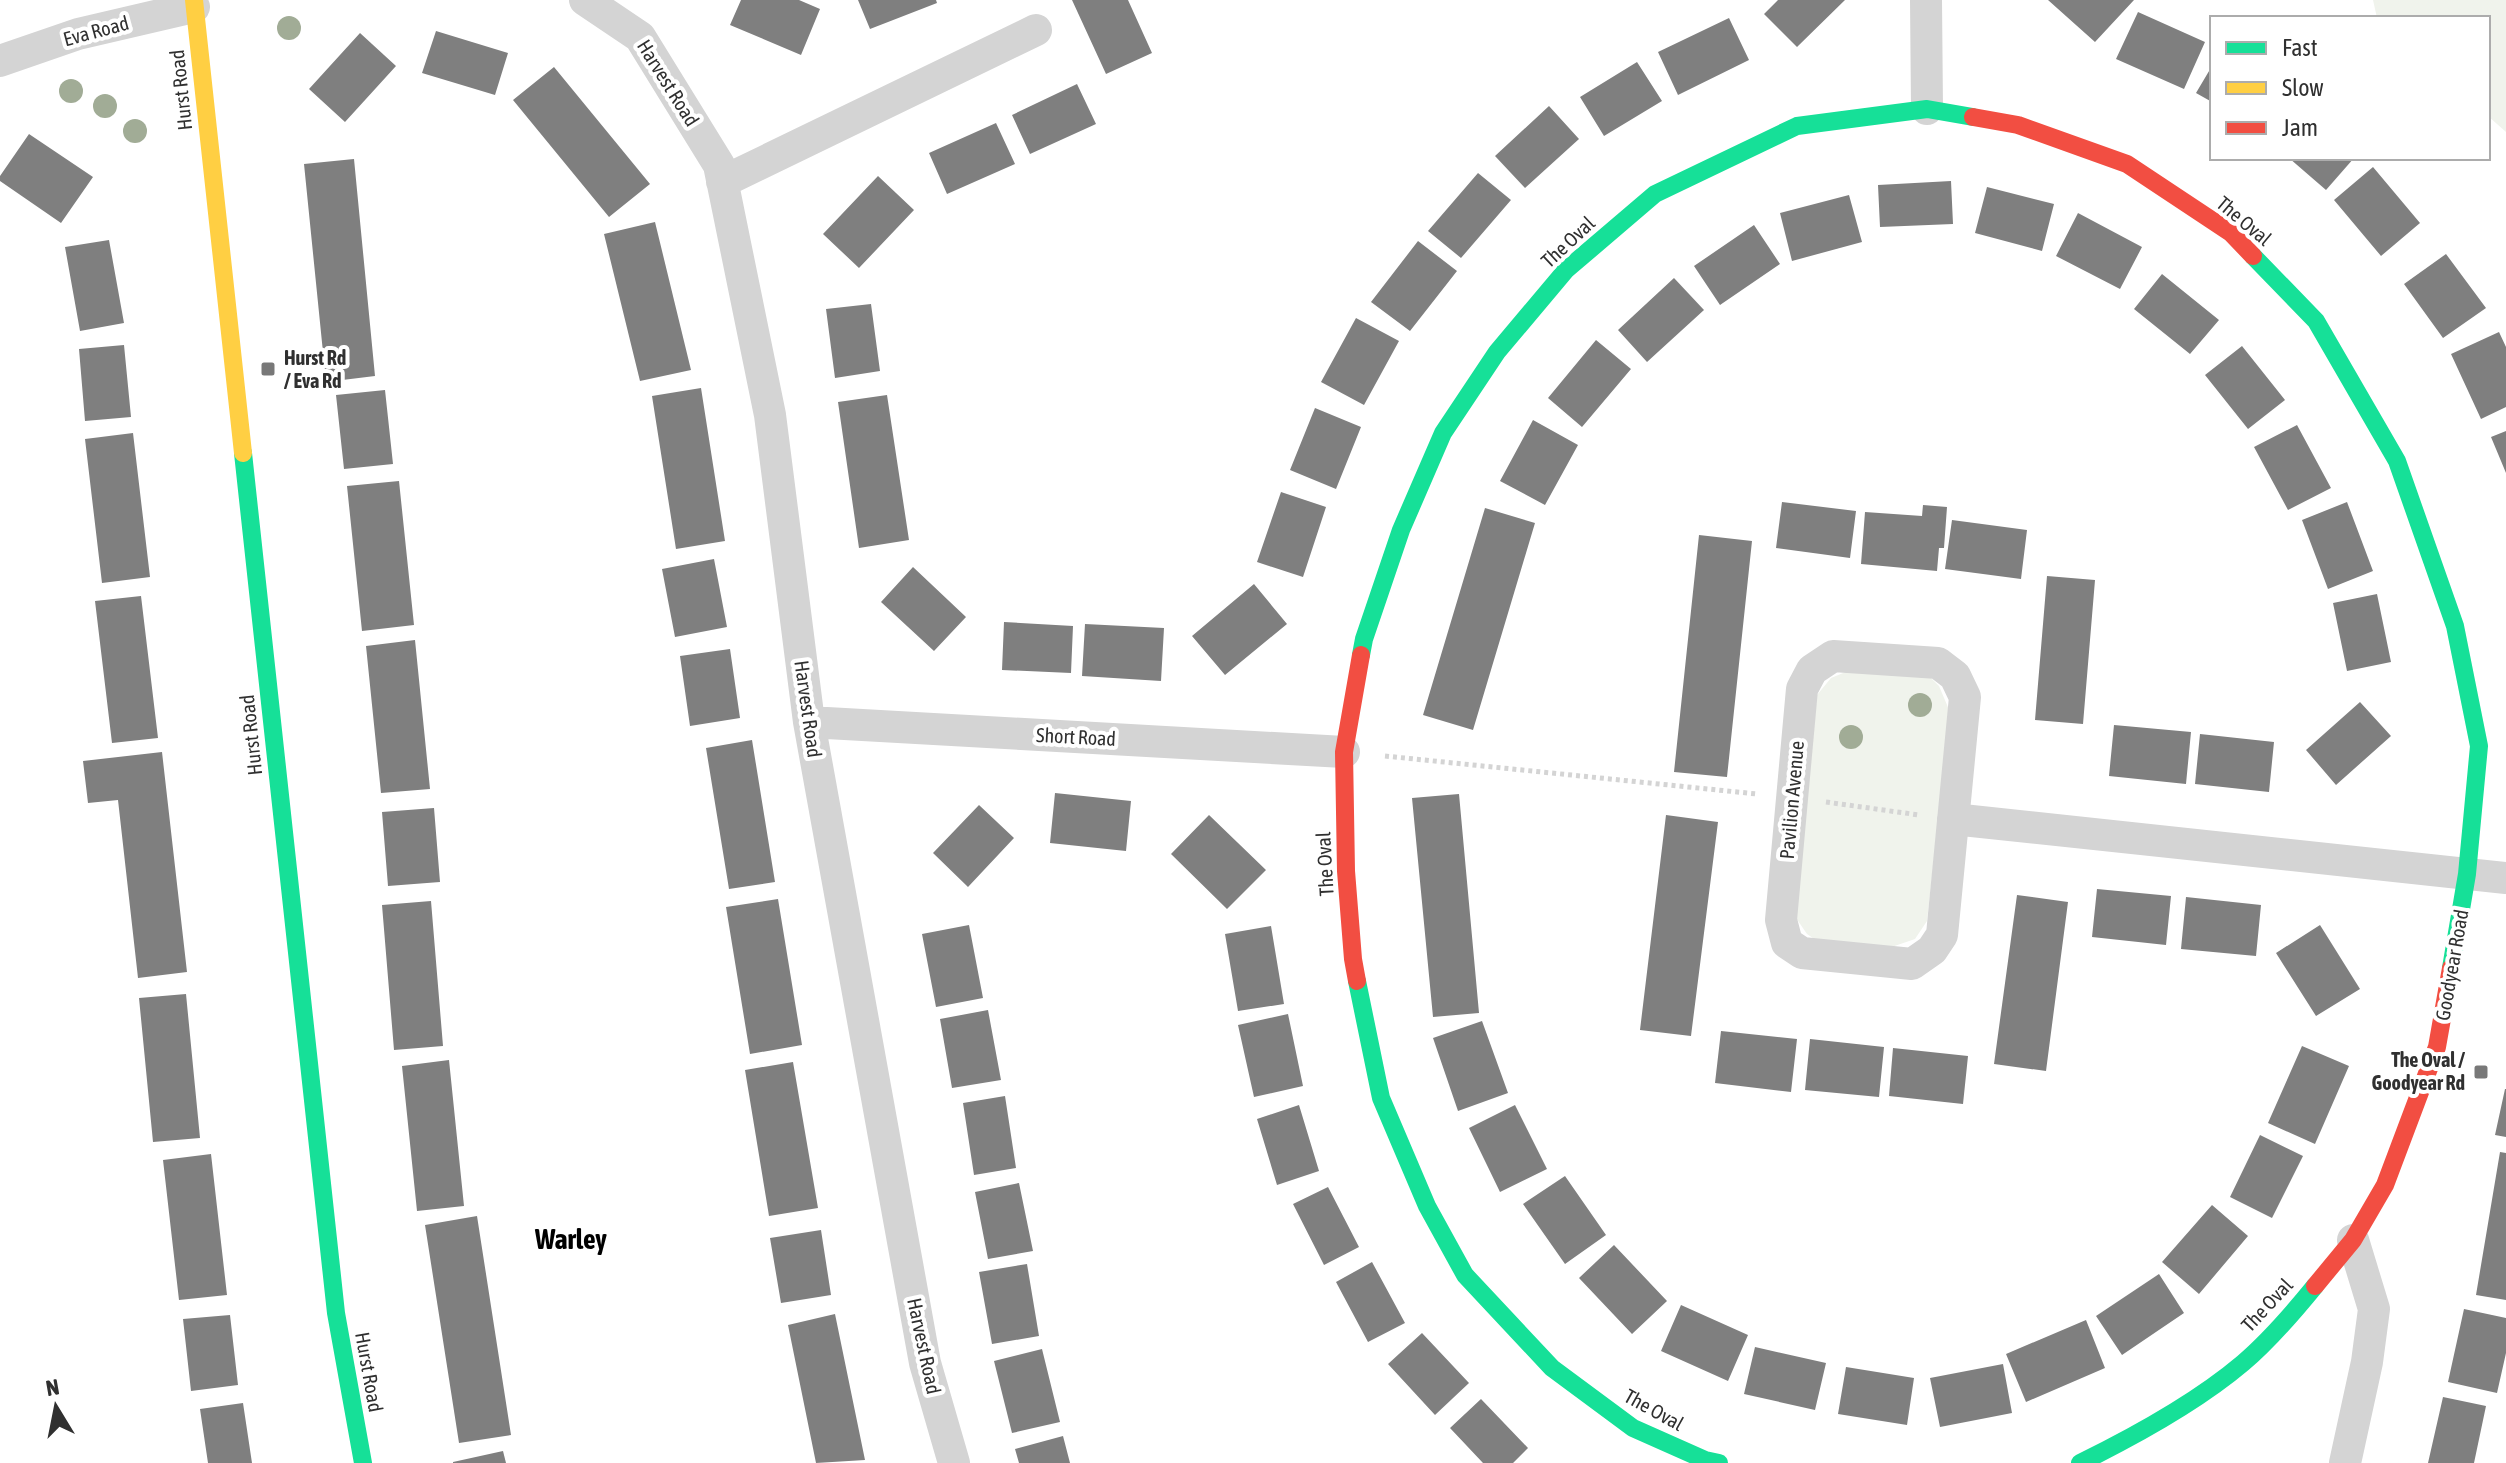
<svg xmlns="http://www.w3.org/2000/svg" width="2506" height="1463" viewBox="0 0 2506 1463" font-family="'Asap Condensed',sans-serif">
	<rect width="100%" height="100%" fill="#fff"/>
	<path fill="#f0f3ec" d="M2373,0H2506V132L2488,116V18H2377Z
		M1848,671L1926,673L1939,686L1950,712L1927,921L1915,939L1877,952L1826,947L1807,934L1796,918L1817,695L1831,678Z"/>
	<path fill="#7f7f7f" d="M741,0H799L820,9L801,55L730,25Z
		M858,0H936L937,3L870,29Z
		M1072,0H1128L1152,53L1106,74Z
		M1778,0H1845L1797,47L1764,14Z
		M2048,0H2134L2095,42Z
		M2138,12L2205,42L2184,89L2116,59Z
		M1729,18L1749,60L1678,95L1658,52Z
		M436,31L508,53L495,95L422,73Z
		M360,33L396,66L345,122L309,89Z
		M1637,62L1662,101L1604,136L1580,97Z
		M2212,66V102L2196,93Z
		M554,67L650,184L609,217L513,100Z
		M1077,84L1096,124L1030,154L1012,115Z
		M1549,106L1579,139L1525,188L1495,156Z
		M996,123L1015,164L947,194L929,153Z
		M29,134L93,177L61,223L0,181V176Z
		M2289,158H2354L2326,190Z
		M354,159L375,376L326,382L304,164Z
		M2373,167L2420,223L2381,256L2334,200Z
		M1478,173L1511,200L1461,258L1428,231Z
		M878,176L914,210L859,268L823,234Z
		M1951,181L1953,224L1880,227L1878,185Z
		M1987,187L2054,204L2042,251L1975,233Z
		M1849,195L1862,242L1792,261L1780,213Z
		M2078,213L2142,247L2120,289L2056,256Z
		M655,222L691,370L640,381L604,234Z
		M1754,225L1780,264L1720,305L1694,266Z
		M109,240L124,323L80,331L65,247Z
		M1418,241L1457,271L1410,331L1371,302Z
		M2446,254L2486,308L2443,338L2404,284Z
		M2162,274L2219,320L2190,354L2134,309Z
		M1674,278L1704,310L1647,362L1618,330Z
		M871,304L880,371L835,378L826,309Z
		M1356,318L1399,341L1364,405L1321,382Z
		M2499,332L2506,347V407L2481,419L2451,354Z
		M1596,340L1631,369L1582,427L1548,398Z
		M124,345L131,417L85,421L79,349Z
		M2242,346L2285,400L2248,429L2205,375Z
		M701,388L725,541L676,549L652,396Z
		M385,390L393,464L344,469L336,395Z
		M887,395L909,540L859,548L838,402Z
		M1315,408L1361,427L1336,489L1290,470Z
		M1533,420L1578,445L1545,505L1500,481Z
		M2297,425L2331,488L2288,510L2254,447Z
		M2506,431V473L2491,437Z
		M133,433L150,577L102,583L85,439Z
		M399,481L414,625L362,631L347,486Z
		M1281,492L1326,507L1303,577L1257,562Z
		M1782,502L1856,511L1850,558L1776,548Z
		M2347,502L2373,571L2328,589L2302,520Z
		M1923,505L1947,507L1944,548H1939L1937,571L1861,564L1865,512L1922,516Z
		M1485,508L1535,523L1473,730L1423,715Z
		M1952,520L2027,530L2021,579L1945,569Z
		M1699,535L1752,541L1727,777L1674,772Z
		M714,559L727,627L675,637L662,569Z
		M913,567L966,617L934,651L881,602Z
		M2047,576L2095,580L2083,724L2035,720Z
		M1254,584L1287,624L1225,675L1192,636Z
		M2377,594L2391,662L2347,671L2333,603Z
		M141,596L158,738L112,743L95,601Z
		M1004,622L1073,626L1071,673L1002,670Z
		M1085,624L1164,628L1161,681L1082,676Z
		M415,640L430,789L381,793L366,646Z
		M730,649L740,718L690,726L680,656Z
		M2360,702L2391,736L2336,785L2306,750Z
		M2114,725L2191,732L2186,784L2109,776Z
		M2200,734L2274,742L2269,792L2195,784Z
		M752,740L775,882L729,889L706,748Z
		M162,752L187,972L138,978L118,800L88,803L83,761Z
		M1055,793L1131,801L1126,851L1050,843Z
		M1459,794L1479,1013L1433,1017L1412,798Z
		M979,805L1014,838L968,887L933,853Z
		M434,808L440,882L388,886L382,812Z
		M1209,815L1266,870L1227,909L1171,854Z
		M1666,815L1718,822L1691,1036L1640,1030Z
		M2097,889L2171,896L2166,945L2092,937Z
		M2017,895L2068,902L2046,1071L1994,1064Z
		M2186,897L2261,905L2256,956L2181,949Z
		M778,899L802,1045L750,1054L726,907Z
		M431,901L443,1046L394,1050L382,905Z
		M969,925L983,998L936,1007L922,934Z
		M2320,925L2360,989L2316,1016L2276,953Z
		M1271,926L1284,1004L1238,1011L1225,934Z
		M186,994L200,1138L153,1142L139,998Z
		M988,1010L1001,1080L952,1088L940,1019Z
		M1288,1014L1303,1086L1254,1097L1238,1025Z
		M1482,1021L1508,1093L1458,1111L1433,1038Z
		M1721,1031L1797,1039L1791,1092L1715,1083Z
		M1810,1039L1884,1047L1879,1097L1805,1090Z
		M2302,1046L2349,1066L2315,1144L2268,1123Z
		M1893,1048L1968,1056L1963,1104L1889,1096Z
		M449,1060L464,1206L417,1211L402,1066Z
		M793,1062L818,1208L769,1216L745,1070Z
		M2505,1089H2506V1137L2495,1135Z
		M1005,1096L1016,1168L974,1175L963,1103Z
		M1299,1105L1319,1171L1277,1185L1257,1119Z
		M1515,1105L1547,1169L1500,1192L1469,1128Z
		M2260,1135L2303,1156L2272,1218L2230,1197Z
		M2500,1152L2506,1153V1300L2476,1295Z
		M211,1154L227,1295L179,1300L163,1160Z
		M1565,1176L1606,1235L1565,1264L1523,1204Z
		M1019,1183L1033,1251L988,1259L975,1192Z
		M1328,1187L1359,1247L1324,1265L1293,1204Z
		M2212,1205L2248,1236L2199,1294L2162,1262Z
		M477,1216L511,1435L459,1443L425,1225Z
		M821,1230L831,1295L781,1303L770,1238Z
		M1614,1245L1667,1301L1632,1334L1579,1278Z
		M1372,1262L1405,1323L1368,1342L1336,1282Z
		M1027,1264L1039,1336L992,1344L979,1272Z
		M2159,1274L2184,1313L2122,1355L2096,1316Z
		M1681,1305L1748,1335L1728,1381L1661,1351Z
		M2464,1309L2506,1318V1353L2497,1393L2448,1382Z
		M835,1314L865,1460L816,1463L788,1325Z
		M230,1315L238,1385L191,1391L183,1319Z
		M2086,1320L2105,1368L2026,1402L2006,1354Z
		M1422,1333L1469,1383L1435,1415L1388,1364Z
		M1755,1347L1826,1363L1815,1410L1744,1394Z
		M1042,1349L1060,1422L1012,1433L994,1361Z
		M2003,1364L2012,1413L1940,1427L1930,1378Z
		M1846,1367L1914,1378L1907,1425L1838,1414Z
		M2443,1397L2486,1406L2474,1463H2428Z
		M1481,1399L1528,1448L1513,1463H1483L1450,1428Z
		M243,1403L252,1463H208L200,1409Z
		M1063,1436L1070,1463H1019L1015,1449Z
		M503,1451L506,1463H453V1462Z"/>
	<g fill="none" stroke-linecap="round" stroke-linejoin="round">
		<path stroke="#d4d4d4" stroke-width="5" stroke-dasharray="4 4" stroke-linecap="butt" d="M1385,756L1757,794
			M1826,802L1919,815"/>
		<path stroke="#d4d4d4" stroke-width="32" d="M585,0L640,37L719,165L770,415L809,722L925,1363L954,1463
			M1926,0L1927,109
			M0,61L78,34L194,7
			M722,182L1036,30
			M1833,656L1938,663L1955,676L1965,697L1942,935L1932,950L1912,964L1802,953L1787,943L1781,920L1802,689L1812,670Z
			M809,722L1344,752
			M1953,819L2506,878
			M2345,1463L2367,1362L2374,1309L2353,1240"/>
		<path stroke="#16e098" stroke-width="18" d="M2253,256L2316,321L2397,461L2455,626L2479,746L2467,874L2451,968
			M243,453L336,1313L363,1463
			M1361,655L1364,639L1401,530L1443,433L1497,352L1566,270L1655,194L1797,126L1927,109L1973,117
			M1357,981L1381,1098L1427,1206L1465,1275L1552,1368L1633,1428L1705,1460L1719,1463
			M2080,1463C2135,1436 2197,1402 2243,1363C2270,1340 2293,1313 2315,1286"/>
		<path stroke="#ffcf43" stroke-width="18" d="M194,0L243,453"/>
		<path stroke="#f24e42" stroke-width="18" d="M1973,117L2018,125L2127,164L2231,233L2253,256
			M1357,981L1353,959L1346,871L1344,752L1361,655
			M2315,1286L2353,1240L2385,1185L2437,1047L2451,968"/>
	</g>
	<g fill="#a1ac96">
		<circle cx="289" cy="28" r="12"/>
		<circle cx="71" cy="91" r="12"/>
		<circle cx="105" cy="106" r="12"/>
		<circle cx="135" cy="131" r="12"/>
		<circle cx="1920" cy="705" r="12"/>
		<circle cx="1851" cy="737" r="12"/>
	</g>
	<g fill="#787878" stroke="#fff" stroke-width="3">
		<rect x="260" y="361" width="16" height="16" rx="4"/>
		<rect x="2473" y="1064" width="16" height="16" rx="4"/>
	</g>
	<g text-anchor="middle" stroke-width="8" stroke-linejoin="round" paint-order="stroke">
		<g font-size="20" fill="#303030" stroke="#fff">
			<text transform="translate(96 31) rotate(-15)" y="7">Eva Road</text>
			<text transform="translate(668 83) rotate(58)" y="7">Harvest Road</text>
			<text transform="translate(181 90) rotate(-96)" y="7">Hurst Road</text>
			<text transform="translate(2244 221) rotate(40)" y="7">The Oval</text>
			<text transform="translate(1568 242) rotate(-43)" y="7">The Oval</text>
			<text transform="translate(808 709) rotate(82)" y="7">Harvest Road</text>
			<text transform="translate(251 735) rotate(-96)" y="7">Hurst Road</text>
			<text transform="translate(1076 737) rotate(3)" y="7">Short Road</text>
			<text transform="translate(1792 800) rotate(-85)" y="7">Pavilion Avenue</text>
			<text transform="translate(1325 864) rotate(-93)" y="7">The Oval</text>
			<text transform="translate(2452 965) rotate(-80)" y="7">Goodyear Road</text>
			<text transform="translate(2267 1305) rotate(-47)" y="7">The Oval</text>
			<text transform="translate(924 1346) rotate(78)" y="7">Harvest Road</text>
			<text transform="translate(369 1372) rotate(80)" y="7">Hurst Road</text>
			<text transform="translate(1654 1410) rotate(29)" y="7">The Oval</text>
		</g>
		<g font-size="20" font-weight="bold" fill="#303030" stroke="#fff" text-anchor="start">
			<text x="284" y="365">Hurst Rd<tspan x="284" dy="23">/ Eva Rd</tspan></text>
			<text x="2465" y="1067" text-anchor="end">The Oval /<tspan x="2465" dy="23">Goodyear Rd</tspan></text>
		</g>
		<g font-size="28" font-weight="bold" fill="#000" stroke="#fff">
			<text x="571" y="1249">Warley</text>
		</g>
	</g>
	<rect x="2210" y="16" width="280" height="144" fill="#ffffff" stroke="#acacac" stroke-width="2"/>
	<rect x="2226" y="42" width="40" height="12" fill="#16e098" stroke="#acacac" stroke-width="2"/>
	<text x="2282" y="56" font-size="24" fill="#303030">Fast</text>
	<rect x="2226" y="82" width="40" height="12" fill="#ffcf43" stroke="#acacac" stroke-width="2"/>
	<text x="2282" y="96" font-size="24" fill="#303030">Slow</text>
	<rect x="2226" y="122" width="40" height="12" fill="#f24e42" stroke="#acacac" stroke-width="2"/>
	<text x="2282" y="136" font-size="24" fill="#303030">Jam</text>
	<g transform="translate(56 1407) rotate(350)" stroke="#ffffff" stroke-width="6" paint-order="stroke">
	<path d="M0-6L14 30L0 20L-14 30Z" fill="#303030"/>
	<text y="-12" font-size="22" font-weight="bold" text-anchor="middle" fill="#303030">N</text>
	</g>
</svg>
